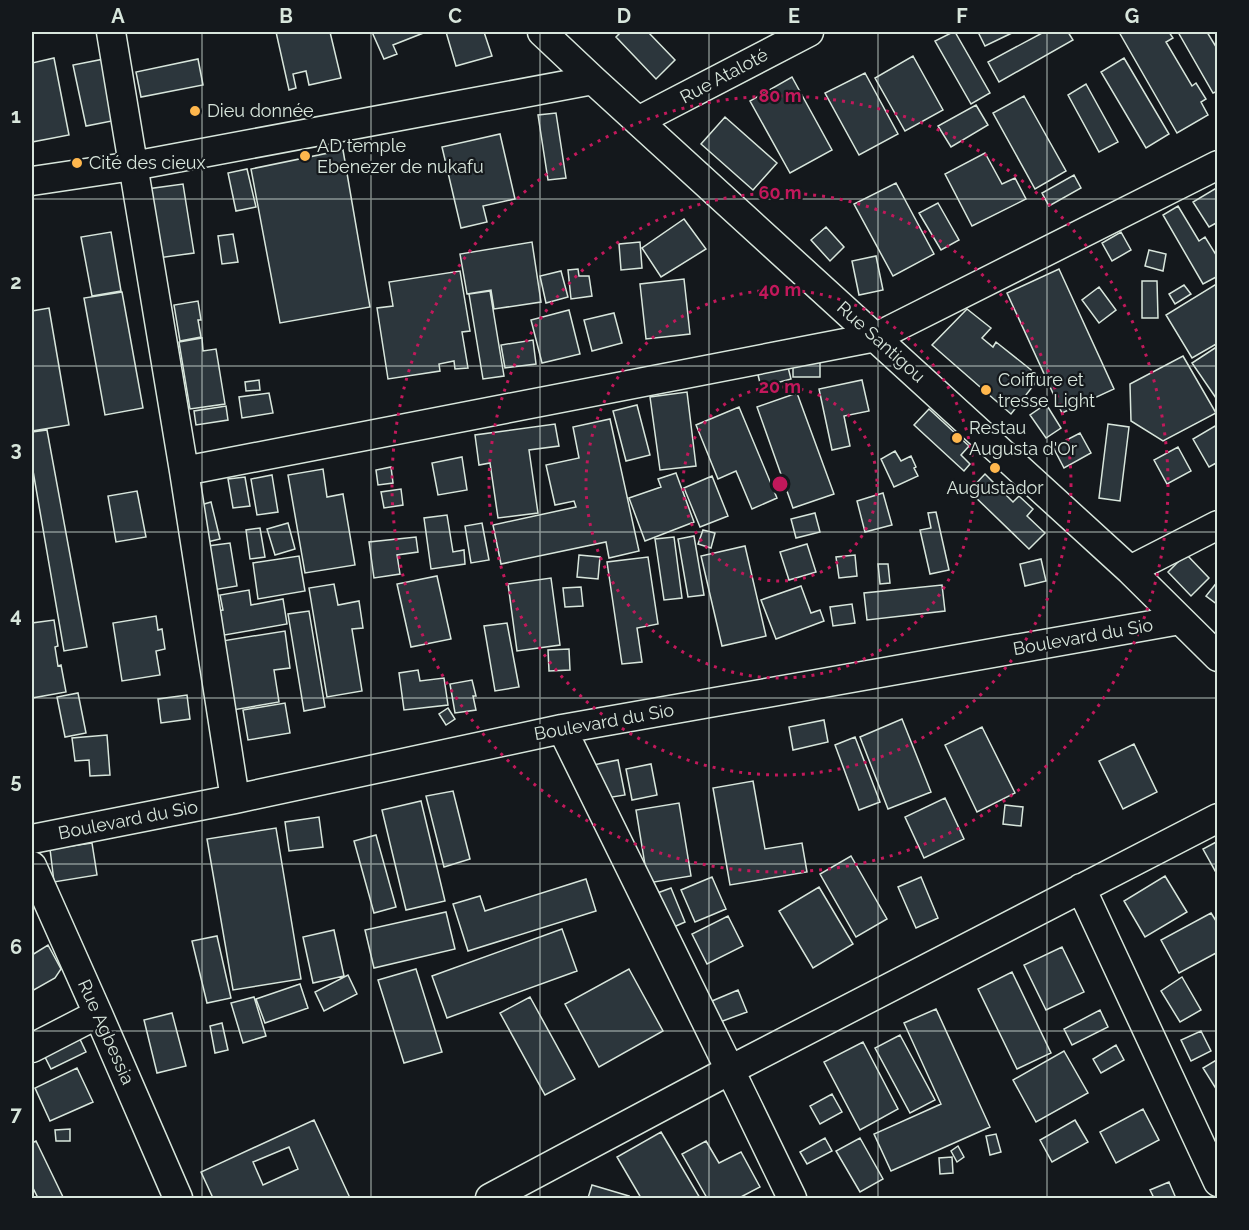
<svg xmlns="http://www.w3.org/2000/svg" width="1249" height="1230" viewBox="0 0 1249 1230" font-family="Raleway,sans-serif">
	<rect width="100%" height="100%" fill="#14181c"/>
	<path fill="#2c363c" stroke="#d8e6dc" stroke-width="1.5" fill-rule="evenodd" d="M276,32H330L341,78L309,85L306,71L293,74L296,88L289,90Z
		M372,32H426L393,45L397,54L384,59Z
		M446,32H484L492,56L456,66Z
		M621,32H648L675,60L656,79L616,37Z
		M953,32H955L990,93L971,104L935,41Z
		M978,32H1014L985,46Z
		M1044,32H1068L1073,40L999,82L988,62Z
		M1119,32H1169L1173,38L1166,42L1192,86L1196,83L1206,99L1201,102L1208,115L1177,133Z
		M1178,32H1207L1218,50V91L1213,93Z
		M913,56L943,110L905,131L875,78Z
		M54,58L69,135L32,142V63Z
		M1124,58L1169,134L1146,148L1101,72Z
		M104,59L117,120L86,126L73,65Z
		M198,59L203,85L141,97L136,72Z
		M865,73L898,134L859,155L825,93Z
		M792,77L832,150L790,173L750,101Z
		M1086,84L1118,142L1099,152L1068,95Z
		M1024,96L1066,171L1035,189L993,113Z
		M976,105L988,125L951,147L938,126Z
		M556,113L566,178L548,180L538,115Z
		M725,117L777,163L753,190L701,144Z
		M500,134L515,199L483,206L487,222L461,228L442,147Z
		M343,150L370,307L280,323L251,169Z
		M985,153L1002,184L1015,178L1026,199L972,226L945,174Z
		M247,169L256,207L236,211L228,173Z
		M1074,175L1081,188L1049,206L1042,193Z
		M896,183L934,254L893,276L854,204Z
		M183,184L194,253L158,258L147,189Z
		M1218,187V222L1209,227L1193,202Z
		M938,203L959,240L941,250L919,213Z
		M1178,206L1199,241L1205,237L1218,258V276L1203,284L1163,215Z
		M684,219L706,249L661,277L642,248Z
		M826,227L844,247L830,261L811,240Z
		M111,232L121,291L92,296L81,237Z
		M1121,232L1131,250L1112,261L1102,243Z
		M233,234L238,262L222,264L218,236Z
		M532,242L541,302L494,309L491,290L467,294L460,254Z
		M640,242L642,268L621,270L619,244Z
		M1149,250L1166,254L1163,271L1145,266Z
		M876,256L883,290L859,295L852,261Z
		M578,269L579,276H589L592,296L571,299L568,270Z
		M1059,269L1114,389L1062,413L1007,293Z
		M460,271L470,331L462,332L468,368L455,369L454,361L439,364L440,371L388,379L377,308L393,306L389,282Z
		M561,271L568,297L546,303L540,276Z
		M684,279L690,334L646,339L640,284Z
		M1142,281H1157L1158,318H1142Z
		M1218,283V343L1192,358L1166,315Z
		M1184,285L1191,294L1175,304L1169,294Z
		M1099,287L1116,310L1099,323L1082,300Z
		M490,291L504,376L483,379L469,294Z
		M122,292L143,408L105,415L84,298Z
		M198,301L201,320H198L201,337L180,341L174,305Z
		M49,308L69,425L32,431V311Z
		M967,309L991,328L982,338L993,347L996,342L1040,377L1011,414L932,345Z
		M569,310L580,354L542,363L531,320Z
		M614,313L622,343L592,351L584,320Z
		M202,338L203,351L216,349L225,404L190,409L179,342Z
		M533,340L536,364L505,368L501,345Z
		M1218,346V401L1192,363Z
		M793,356H820V377H793Z
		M1183,356L1216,413L1163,441L1131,421L1130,384Z
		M786,359L791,379L761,387L756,367Z
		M259,380L260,390L246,391L245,382Z
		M862,380L869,411L844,416L850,446L832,450L819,389Z
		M687,392L696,466L660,470L650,397Z
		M269,393L273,413L242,418L239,397Z
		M797,393L834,494L793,508L757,407Z
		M1046,404L1061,428L1046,438L1030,415Z
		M637,405L650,455L626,461L613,411Z
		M226,406L228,420L196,425L194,411Z
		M739,407L777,498L752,509L736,471L718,479L696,425Z
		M929,409L969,446L961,455L970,464L964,471L914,425Z
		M610,419L639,551L609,558L606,542L501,564L493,525L576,507L574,501L555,505L546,465L579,458L573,427Z
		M555,424L559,446L529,450L538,513L498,518L490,463L479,465L475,435Z
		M1108,424L1129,427L1120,501L1099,498Z
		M1215,426L1218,431V462L1209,467L1193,439Z
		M47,430L87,647L64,651L32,465V432Z
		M1080,433L1091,453L1064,468L1053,447Z
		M1178,447L1191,471L1167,484L1154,460Z
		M895,451L901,461L911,456L916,467L914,468L918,476L894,487L881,459Z
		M462,457L467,490L438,495L432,463Z
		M391,467L393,483L378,485L376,470Z
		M323,469L327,497L343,494L355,565L305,573L288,475Z
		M676,473L694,522L645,541L629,498L661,487L658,479Z
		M985,474L1013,502L1019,496L1033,509L1027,516L1045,533L1029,549L969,491Z
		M272,475L278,512L257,515L251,479Z
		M712,476L728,516L700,527L684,488Z
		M245,477L250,506L233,508L228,479Z
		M401,489L403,505L384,508L381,492Z
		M137,491L146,537L116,542L108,496Z
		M883,493L892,525L865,532L857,501Z
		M211,502L220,539L203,543L194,507Z
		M936,512L949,570L930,574L920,530L931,528L928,513Z
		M815,513L820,532L796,538L791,519Z
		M447,515L453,552L464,550L465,564L431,569L424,518Z
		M288,523L295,549L275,555L267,529Z
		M482,523L489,560L471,563L465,526Z
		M260,528L265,557L250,559L246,530Z
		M703,530L715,533L711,548L698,544Z
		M694,536L704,595L688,597L678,539Z
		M416,537L418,552L397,555L400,574L374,578L369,542Z
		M674,537L682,598L664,600L655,539Z
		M230,543L237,586L207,591L200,547Z
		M807,544L816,572L789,580L780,552Z
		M745,546L766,636L722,646L701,556Z
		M1186,554L1209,578L1191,596L1168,572Z
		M579,555L600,557L598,579L577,577Z
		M855,555L857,576L839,578L836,557Z
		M299,556L305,591L258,599L253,563Z
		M648,557L658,624L637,628L642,662L622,664L607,562Z
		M1041,559L1046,581L1025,586L1020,564Z
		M878,564H888L890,583L880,584Z
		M437,576L451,639L411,647L397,584Z
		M551,578L560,645L517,651L508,584Z
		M1218,581V605L1206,596Z
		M334,584L338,605L359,601L363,628L352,629L362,691L327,697L309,588Z
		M942,585L945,611L867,620L864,593Z
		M801,586L811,613L820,610L824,621L776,639L761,600Z
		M581,587L583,606L565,607L563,588Z
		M249,590L251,605L283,599L287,624L219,636L215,611L223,610L220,595Z
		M852,604L855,623L833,626L830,607Z
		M309,611L325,707L304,711L288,614Z
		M156,616L158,630L162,629L165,649L156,651L160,675L122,681L113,623Z
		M54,620L58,646L55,647L58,666L61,665L66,692L32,698V623Z
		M507,623L519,687L495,691L484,626Z
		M285,631L290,668L274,670L279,702L233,710L222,641Z
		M569,649L570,670L549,671L548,650Z
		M418,670L420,681L444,678L448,705L404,710L399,673Z
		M472,680L476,696H473L476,710L455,713L450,684Z
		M78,693L86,733L65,737L57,697Z
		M187,695L190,719L161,723L158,699Z
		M285,703L290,733L248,740L243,710Z
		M448,708L455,719L446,725L439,714Z
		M902,719L931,792L888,809L860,737Z
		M824,720L828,742L793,750L789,727Z
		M982,727L1015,793L977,812L945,745Z
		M107,735L110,775L90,776L89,760L75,761L72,738Z
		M855,737L880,802L859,810L835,745Z
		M1134,744L1157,792L1123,809L1099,761Z
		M618,760L625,795L600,799L593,765Z
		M651,764L657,795L632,800L626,769Z
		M753,781L765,849L802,843L807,872L730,885L713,788Z
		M453,791L470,859L444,867L426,796Z
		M945,798L964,839L924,858L905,817Z
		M421,801L445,901L406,910L382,810Z
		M679,803L691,876L648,883L636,810Z
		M1005,805L1023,807L1021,826L1003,824Z
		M319,817L323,847L289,851L285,822Z
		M276,828L301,979L233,990L207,839Z
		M376,835L396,907L374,913L354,841Z
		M1218,841V876L1203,849Z
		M92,843L97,875L54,882L50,849Z
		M851,856L887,919L856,937L820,874Z
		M1165,876L1187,912L1145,937L1124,901Z
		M712,877L726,909L695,922L681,890Z
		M921,877L938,918L916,928L898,887Z
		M586,879L596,911L468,951L453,904L480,896L485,911Z
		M819,887L853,944L813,968L779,911Z
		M671,888L685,922L667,930L652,895Z
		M446,912L455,949L374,968L365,930Z
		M1211,913L1218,924V952L1179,973L1161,940Z
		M728,916L743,946L707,964L692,934Z
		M562,929L577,971L447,1018L432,976Z
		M334,930L344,976L313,983L303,937Z
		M217,936L231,998L207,1003L192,941Z
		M48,945L61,969L55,978L32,991V955Z
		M1062,947L1084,992L1046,1010L1024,965Z
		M416,969L442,1052L404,1063L378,980Z
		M629,969L663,1031L599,1067L565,1004Z
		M1012,972L1051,1053L1017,1069L978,989Z
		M348,975L357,994L324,1011L315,992Z
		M1182,977L1201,1010L1180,1022L1161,991Z
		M300,984L308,1008L265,1023L256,999Z
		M738,990L747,1012L720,1022L712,1001Z
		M254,997L266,1036L243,1043L231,1003Z
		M530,997L575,1079L545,1095L500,1013Z
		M936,1009L990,1127L891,1171L874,1134L941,1104L904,1023Z
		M1100,1010L1108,1027L1072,1045L1064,1029Z
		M172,1013L186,1066L157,1073L144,1020Z
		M222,1023L228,1050L215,1053L210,1026Z
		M1201,1031L1211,1051L1191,1061L1181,1040Z
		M77,1033L86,1052L51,1069L41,1049Z
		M900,1035L935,1100L910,1113L875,1048Z
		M863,1042L898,1109L860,1130L824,1062Z
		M1116,1045L1124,1060L1101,1073L1093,1059Z
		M1064,1051L1088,1093L1036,1122L1013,1080Z
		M1218,1059V1092L1203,1068Z
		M77,1068L93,1102L50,1121L35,1088Z
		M832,1094L842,1112L820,1124L810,1106Z
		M1143,1109L1159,1140L1116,1163L1100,1132Z
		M314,1120L350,1198H213L201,1172ZM289,1147L298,1169L263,1185L253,1162Z
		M1075,1120L1088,1142L1052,1162L1040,1140Z
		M70,1129V1141H56L55,1130Z
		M661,1132L700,1198H641L617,1157Z
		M996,1134L1001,1152L990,1155L986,1136Z
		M825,1138L832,1151L807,1164L800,1152Z
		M860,1138L883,1179L860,1192L836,1151Z
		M36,1141L63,1197L59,1198H38L32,1186V1143Z
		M706,1141L719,1163L741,1152L760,1187L739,1198H707L682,1154Z
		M958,1146L964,1157L957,1162L951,1151Z
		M952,1157L953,1173L940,1174L939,1158Z
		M1169,1182L1175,1196L1170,1198H1154L1150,1190Z
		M592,1185L629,1196L628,1198H588Z"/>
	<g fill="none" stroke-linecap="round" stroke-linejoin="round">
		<g stroke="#d8e6dc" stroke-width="31">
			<path id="minor" d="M111,32L184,471L235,799
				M542,32L593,80L1130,570L1218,657
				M638,121L809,32
				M32,181L133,166L593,80
				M184,471L876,337L1218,165
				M1130,570L1218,525
				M562,729L730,1070L792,1198
				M32,839L235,799L562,729L1180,620
				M32,866L98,1014L178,1198
				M1081,888L1218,1182
				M32,1048L98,1014
				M490,1198L730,1070L1218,818"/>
		</g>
		<use href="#minor" stroke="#14181c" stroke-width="28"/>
	</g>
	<path fill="none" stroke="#d8e6dc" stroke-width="1.5" stroke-opacity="0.55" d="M202,32V1198M371,32V1198M540,32V1198M709,32V1198M878,32V1198M1047,32V1198M32,199H1218M32,366H1218M32,532H1218M32,698H1218M32,864H1218M32,1031H1218"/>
	<g fill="none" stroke="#c2185b" stroke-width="3" stroke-dasharray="3 6">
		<circle cx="780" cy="484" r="97"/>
		<circle cx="780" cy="484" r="194"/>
		<circle cx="780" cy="484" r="291"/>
		<circle cx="780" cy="484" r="388"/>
	</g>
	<g fill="#ffb74d" stroke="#14181c" stroke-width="2">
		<circle cx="195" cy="111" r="6"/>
		<circle cx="305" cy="156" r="6"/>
		<circle cx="77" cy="163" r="6"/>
		<circle cx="986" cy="390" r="6"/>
		<circle cx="957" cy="438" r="6"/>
		<circle cx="995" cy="468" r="6"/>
	</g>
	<g text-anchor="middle" stroke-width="4.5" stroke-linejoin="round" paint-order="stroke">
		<g font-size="18" fill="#d8e6dc" stroke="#14181c">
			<text transform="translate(724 76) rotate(-28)" y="6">Rue Ataloté</text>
			<text transform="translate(881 342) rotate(42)" y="6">Rue Santigou</text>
			<text transform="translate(1083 637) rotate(-10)" y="6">Boulevard du Sio</text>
			<text transform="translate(604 722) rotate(-10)" y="6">Boulevard du Sio</text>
			<text transform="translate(128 820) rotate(-11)" y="6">Boulevard du Sio</text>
			<text transform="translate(106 1032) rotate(66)" y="6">Rue Agbessia</text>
		</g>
		<g font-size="18" fill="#d8e6dc" stroke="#14181c" text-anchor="start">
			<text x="207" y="117">Dieu donnée</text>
			<text x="317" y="152">AD temple<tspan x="317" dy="21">Ebenezer de nukafu</tspan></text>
			<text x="89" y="169">Cité des cieux</text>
			<text x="998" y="386">Coiffure et<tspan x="998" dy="21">tresse Light</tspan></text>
			<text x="969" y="434">Restau<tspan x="969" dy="21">Augusta d'Or</tspan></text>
			<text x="995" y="494" text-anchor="middle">Augustador</text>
		</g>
	</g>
	<circle cx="780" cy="484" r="9" fill="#c2185b" stroke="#14181c" stroke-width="3"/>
	<g font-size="18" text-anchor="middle" font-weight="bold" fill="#c2185b" stroke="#14181c" stroke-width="4.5" stroke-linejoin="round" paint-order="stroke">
		<text x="780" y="102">80 m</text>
		<text x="780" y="199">60 m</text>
		<text x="780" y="296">40 m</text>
		<text x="780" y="393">20 m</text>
	</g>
	<rect width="1249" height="1230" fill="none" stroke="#14181c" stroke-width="66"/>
	<rect x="33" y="33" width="1183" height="1164" fill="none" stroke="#d8e6dc" stroke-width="2"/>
	<g font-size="20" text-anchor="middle" font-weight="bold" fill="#d8e6dc">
		<text x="118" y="23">A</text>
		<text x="286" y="23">B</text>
		<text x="455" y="23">C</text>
		<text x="624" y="23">D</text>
		<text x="794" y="23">E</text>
		<text x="962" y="23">F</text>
		<text x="1132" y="23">G</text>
		<text x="16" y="123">1</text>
		<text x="16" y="289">2</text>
		<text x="16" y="456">3</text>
		<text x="16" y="622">4</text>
		<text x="16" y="788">5</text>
		<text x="16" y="954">6</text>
		<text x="16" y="1121">7</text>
	</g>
</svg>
